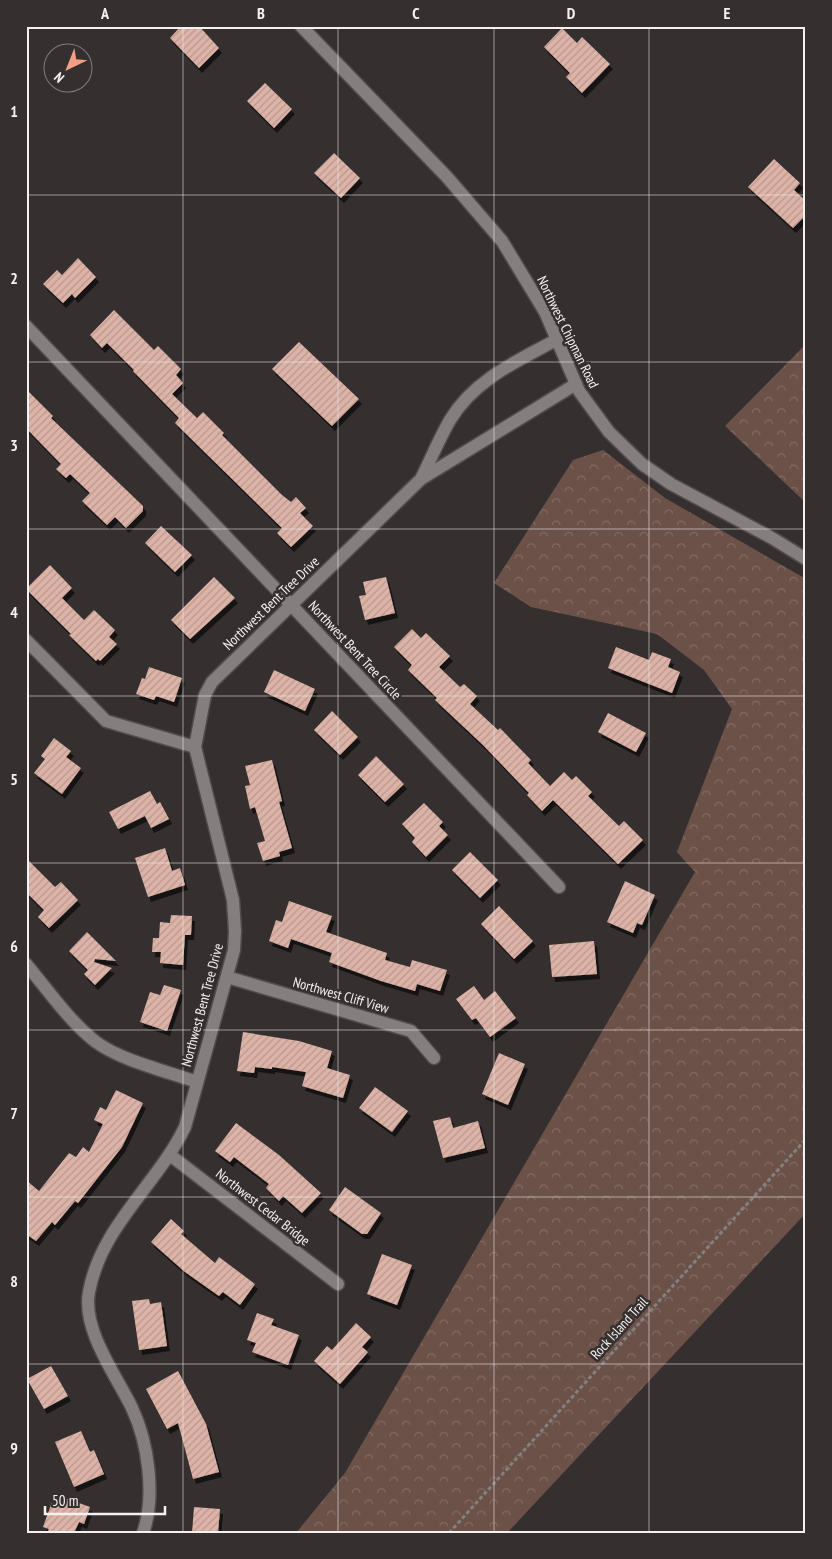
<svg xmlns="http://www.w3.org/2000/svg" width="832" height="1559" viewBox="0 0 832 1559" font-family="'PT Sans Narrow',sans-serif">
	<defs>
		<pattern id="forest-crowns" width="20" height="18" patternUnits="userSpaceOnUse" patternTransform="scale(1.25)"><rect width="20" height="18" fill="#6c5149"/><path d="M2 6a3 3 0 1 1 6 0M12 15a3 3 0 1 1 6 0" fill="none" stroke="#826a64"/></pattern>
		<pattern id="building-hatch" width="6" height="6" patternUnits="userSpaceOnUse" patternTransform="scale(1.25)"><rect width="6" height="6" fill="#ddb3a7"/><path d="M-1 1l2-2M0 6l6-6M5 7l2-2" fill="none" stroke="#b8988f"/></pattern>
		<filter id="shadow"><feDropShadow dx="3" dy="5" stdDeviation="0" flood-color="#0009"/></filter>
	</defs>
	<rect width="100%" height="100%" fill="#35302f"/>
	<path fill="url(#forest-crowns)" d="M803,347L806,350V503L725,426Z
		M603,450L665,498L806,579V1213L507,1533H296L345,1473L695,872L677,852L732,709L704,670L657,634L531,607L494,583L573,460Z"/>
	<path fill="url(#building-hatch)" filter="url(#shadow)" d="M181,26H199L219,48L199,68L170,38Z
		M562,28L577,43L582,37L610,64L582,93L566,77L570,73L544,47Z
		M265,83L292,109L274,128L247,101Z
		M334,153L360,178L341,198L314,173Z
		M774,159L800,183L794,190L806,201V215L793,228L748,187Z
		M78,258L96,277L75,298L72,294L63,303L43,284L57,270L62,275Z
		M114,310L154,350L158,346L181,369L176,375L183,383L172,394L197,418L203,412L224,433L222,435L282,495L291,502L296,497L306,508L300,513L313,526L291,547L277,533L282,528L175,423L179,418L133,371L134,370L107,343L102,348L90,335Z
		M299,342L359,399L332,426L272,369Z
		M26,389L53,416L51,418L143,506V511L126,528L115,517L107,525L82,501L90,493L70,474L66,478L56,469L61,464L26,428Z
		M161,526L192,555L175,572L145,543Z
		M50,565L72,588L62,598L84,620L94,610L115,630L109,637L117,644L100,661L98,659L96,661L69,635L71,634L26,589Z
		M214,577L235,598L190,639L171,620Z
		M386,577L395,613L365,620L359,596L366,595L363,582Z
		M412,629L421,638L426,633L450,656L439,667L460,687L464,684L477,696L470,704L498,730L500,728L531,760L528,763L550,786L564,772L572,780L576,776L592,792L588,796L619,826L624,821L643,840L618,864L553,800L542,811L527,795L529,793L483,745L435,700L437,698L408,670L412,665L394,647Z
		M616,647L649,660L652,652L671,659L668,667L680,672L672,693L608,668Z
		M149,667L182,678L174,702L156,696L154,700L136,694L142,678L145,679Z
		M274,670L315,689L305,711L264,692Z
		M332,711L358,737L340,755L314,730Z
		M608,713L646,733L636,752L598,732Z
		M54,738L71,751L66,757L81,768L62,794L34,773L45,759L41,756Z
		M376,756L404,784L385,802L358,775Z
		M272,760L282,801L279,802L292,848L279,852L280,856L263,861L257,843L265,841L255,807L250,809L245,786L250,785L245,766Z
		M150,791L157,804L160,802L169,819L151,828L145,816L118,829L109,812Z
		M424,803L443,822L439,826L448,835L426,857L412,842L415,838L402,824Z
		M165,848L172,871L180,868L185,885L148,897L135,858Z
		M470,852L498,880L480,898L452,870Z
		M26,858L55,887L61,882L78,900L49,928L38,917L44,910L26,892Z
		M625,881L655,895L642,925L637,923L633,933L607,922Z
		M289,901L332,916L326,932L387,953L385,960L410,967L412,960L447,970L440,991L417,984L415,991L381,981L329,962L332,953L291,939L288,948L269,941L276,920L282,922Z
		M499,906L533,941L514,959L481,924Z
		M171,915L192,916L191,935H185L183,965L160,963L161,952H152L153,938H159L160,922L170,923Z
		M87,932L116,961L95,959L94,962L112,968L95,985L84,974L88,970L69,951Z
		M594,941L597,974L552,977L549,945Z
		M164,985L181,990L167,1031L140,1022L150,992L160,995Z
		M474,986L484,1000L495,991L516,1018L490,1037L476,1018L472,1020L456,999Z
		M243,1032L299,1041L332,1051L327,1068L350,1075L343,1098L302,1086L306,1072L272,1067V1069L255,1067L254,1073L237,1071Z
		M499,1053L525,1064L508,1105L482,1094Z
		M375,1087L408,1111L392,1132L359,1108Z
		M116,1090L143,1103L122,1147L78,1203L75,1201L55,1225L52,1222L36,1241L26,1234V1180L39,1191L69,1153L76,1157L83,1147L89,1152L103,1124L94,1120L100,1107L106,1110Z
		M450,1117L453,1128L478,1121L485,1148L443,1158L433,1121Z
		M236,1123L279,1155L321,1193L302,1213L283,1196L279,1201L266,1188L269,1184L234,1157L230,1162L215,1151Z
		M345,1187L381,1213L367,1234H362L329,1210Z
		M171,1219L184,1231L181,1234L215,1263L219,1257L255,1284L240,1305L223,1292L219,1296L185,1272L151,1242Z
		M382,1254L412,1265L397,1305L367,1294Z
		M149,1299L150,1304L161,1302L167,1346L139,1350L132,1301Z
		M257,1313L274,1319L271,1325L299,1335L288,1365L252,1352L256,1343L247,1340Z
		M356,1323L371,1337L362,1347L368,1352L340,1384L314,1361L327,1346L332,1350Z
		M51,1366L68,1396L44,1409L27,1379Z
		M178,1371L206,1424L219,1472L193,1479L178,1423L167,1429L146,1389Z
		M81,1431L90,1452L94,1450L104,1474L74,1487L55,1442Z
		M65,1498L90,1507L84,1524L79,1522L74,1533H47L49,1529L43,1527L52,1502L62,1506Z
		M194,1507L220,1509L218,1533H192Z"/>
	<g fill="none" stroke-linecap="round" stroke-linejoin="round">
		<g stroke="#504c4b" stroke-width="15">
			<path id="minor" d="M26,326L559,887
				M421,479C431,459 439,439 450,420C474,380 517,361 556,340
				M26,640L106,721L195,747
				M26,964C48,990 69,1021 96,1042C122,1061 166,1071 197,1082
				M227,977L411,1031L434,1058
				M170,1155L338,1284
				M143,1533C156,1496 148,1442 132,1408C116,1375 82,1330 89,1292C101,1226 157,1185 185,1127L234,950L235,931L233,900L195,747L205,695L212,682L421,479L576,384"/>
		</g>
		<g stroke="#504c4b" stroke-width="15">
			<path id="secondary" d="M301,26L447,177L502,241L545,312L579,391L609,432L642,464L671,484L772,538L806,559"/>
		</g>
		<path stroke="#84807f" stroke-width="3" stroke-dasharray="4 2.5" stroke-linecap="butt" d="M449,1533L806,1139"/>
		<use href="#minor" stroke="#847f7e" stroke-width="12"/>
		<use href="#secondary" stroke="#847f7e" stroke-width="12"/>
	</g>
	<path fill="none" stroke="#f4f1f0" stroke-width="1" stroke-opacity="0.55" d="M183,26V1533M338,26V1533M494,26V1533M649,26V1533M26,195H806M26,362H806M26,529H806M26,696H806M26,863H806M26,1030H806M26,1197H806M26,1364H806"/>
	<g text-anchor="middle" stroke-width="5" stroke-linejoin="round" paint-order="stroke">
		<g font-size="14" fill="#f4f1f0" stroke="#35302f">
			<text transform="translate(568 332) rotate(64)" y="5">Northwest Chipman Road</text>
			<text transform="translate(271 603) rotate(-44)" y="5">Northwest Bent Tree Drive</text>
			<text transform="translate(355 650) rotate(47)" y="5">Northwest Bent Tree Circle</text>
			<text transform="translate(341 995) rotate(16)" y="5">Northwest Cliff View</text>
			<text transform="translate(202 1005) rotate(-75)" y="5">Northwest Bent Tree Drive</text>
			<text transform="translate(263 1207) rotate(38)" y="5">Northwest Cedar Bridge</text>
			<text transform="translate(619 1328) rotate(-48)" y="5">Rock Island Trail</text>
		</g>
	</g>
	<rect width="832" height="1559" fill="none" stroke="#35302f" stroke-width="55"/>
	<g transform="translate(68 68) rotate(223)"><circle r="24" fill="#35302f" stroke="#817d7c"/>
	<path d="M0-4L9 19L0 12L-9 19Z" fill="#f49e86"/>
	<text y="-8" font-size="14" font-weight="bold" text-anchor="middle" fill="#f4f1f0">N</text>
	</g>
	<path d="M45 1506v8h120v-8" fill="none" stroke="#f4f1f0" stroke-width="2.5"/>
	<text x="52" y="1506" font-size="15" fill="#f4f1f0" stroke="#35302f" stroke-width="4" paint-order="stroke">50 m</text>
	<rect x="28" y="28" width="776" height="1504" fill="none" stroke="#f4f1f0" stroke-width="2"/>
	<g font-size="16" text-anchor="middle" font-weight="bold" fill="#f4f1f0">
		<text x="105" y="19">A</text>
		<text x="261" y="19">B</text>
		<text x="416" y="19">C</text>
		<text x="571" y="19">D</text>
		<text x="727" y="19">E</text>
		<text x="14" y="117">1</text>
		<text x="14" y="284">2</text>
		<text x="14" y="451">3</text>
		<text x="14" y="618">4</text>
		<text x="14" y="785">5</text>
		<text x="14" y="952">6</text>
		<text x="14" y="1119">7</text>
		<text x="14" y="1287">8</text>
		<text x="14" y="1454">9</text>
	</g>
</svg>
